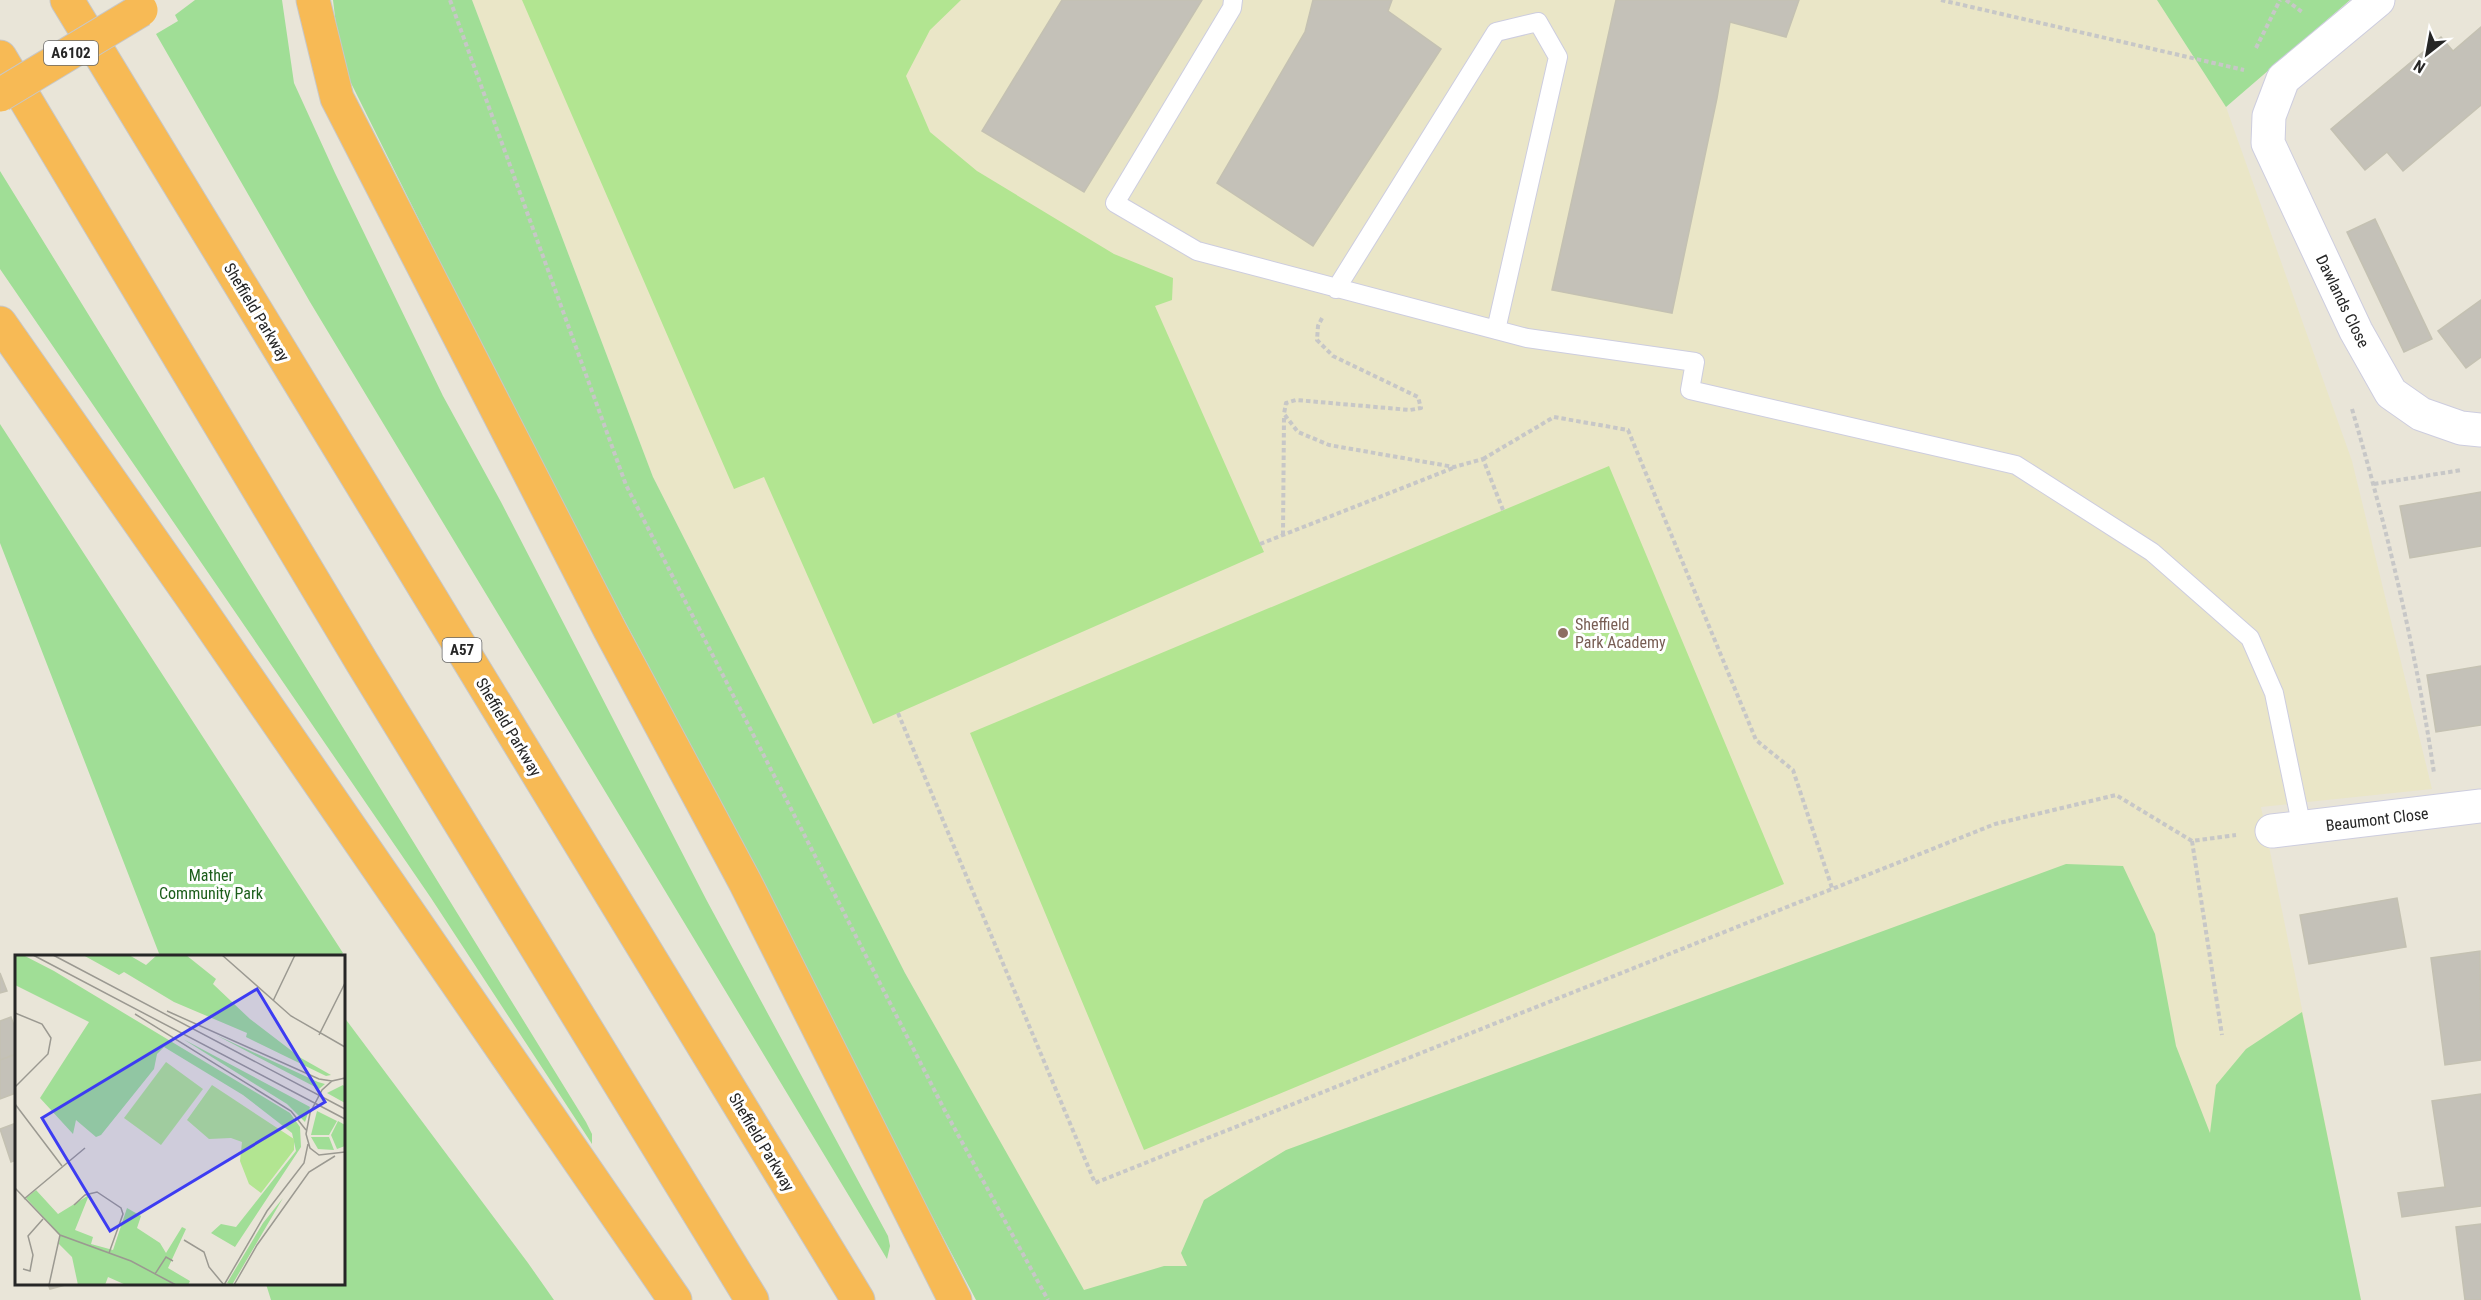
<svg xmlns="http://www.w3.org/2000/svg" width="2481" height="1300" viewBox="0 0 2481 1300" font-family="'Roboto Condensed',sans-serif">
	<rect width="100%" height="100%" fill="#e9e5d8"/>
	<path fill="#eae6c7" d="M472,0H2157L2226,107L2352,461L2432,789L2261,807L2361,1300H1089L905,973L653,477Z"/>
	<path fill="#a0de96" d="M195,0H282L294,83L335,173L443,396L501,502L707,901L888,1236L890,1246L887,1259L310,302L156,34L178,21L175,15Z
		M333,0H472L653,477L905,973L1084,1290L1164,1266H1187L1181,1253L1204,1200L1286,1150L2066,864L2123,866L2155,934L2176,1046L2210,1133L2216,1085L2246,1049L2302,1012L2361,1300H976L894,1144L777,909L519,421L350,81L337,33Z
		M2157,0H2350L2226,107Z
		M0,171L586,1122L592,1134V1144L431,898L0,269Z
		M0,424L343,953L338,956H160L0,543Z
		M344,1017L528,1263L554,1300H271L266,1284H344Z"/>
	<path fill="#b2e591" d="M522,0H961L930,30L906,76L930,132L977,171L1114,254L1173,278L1172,300L1155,306L1264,552L873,724L764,477L734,489Z
		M1609,466L1784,884L1144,1150L970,733Z"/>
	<path fill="#c4c1b8" stroke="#c4c1b2" stroke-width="1.5" d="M1062,0H1202L1084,192L982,131Z
		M1313,0H1392L1388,11L1441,49L1313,246L1217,183L1305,32Z
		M1616,0H1799L1786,37L1730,22L1717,98L1672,313L1552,290Z
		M2481,27V105L2403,171L2387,152L2365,170L2331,129L2441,37L2453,51Z
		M2375,219L2432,339L2404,352L2347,232Z
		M2481,300V357L2466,368L2438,331Z
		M2481,492V546L2410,558L2400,506Z
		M2481,666V725L2436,732L2427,675Z
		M2397,898L2406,947L2309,964L2300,915Z
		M2480,951L2481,1060L2445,1065L2431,958Z
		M0,973L7,991L0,993Z
		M11,1017L16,1031V1054L0,1060V1021Z
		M16,1054V1093L0,1099V1060Z
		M2481,1094V1206L2402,1217L2398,1193L2445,1187L2432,1101Z
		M16,1123V1160L11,1162L0,1129Z
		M2481,1224V1300H2465L2456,1227Z
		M48,1284H69L50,1289Z"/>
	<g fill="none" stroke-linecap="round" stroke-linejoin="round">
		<g stroke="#cdcddf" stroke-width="20">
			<path id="lane" d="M1233,0L1232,8L1115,203L1197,251L1527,338L1695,362L1690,390L2016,465L2152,552L2250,638L2274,693L2302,828
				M1336,289L1496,32L1538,22L1558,57L1496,330"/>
		</g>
		<g stroke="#cdcddf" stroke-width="35">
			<path id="street" d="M2378,0L2283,79L2269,116L2268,143L2356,331L2391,393L2421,414L2461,428L2481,430
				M2272,831L2481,806"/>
		</g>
		<g stroke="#c7c7c7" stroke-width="35">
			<path id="highway" d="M67,0L858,1300
				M313,0L337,98L610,630L745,882L955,1300
				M0,57L363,664L752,1300
				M0,323L191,596L675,1300"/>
		</g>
		<path stroke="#c7c7c7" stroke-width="4" stroke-dasharray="4.5 3" stroke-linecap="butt" d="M450,0L626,485L944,1109L1048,1300
			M1941,0L2244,70
			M2286,0L2302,12
			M2256,48L2280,0
			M1322,318L1318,326L1317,340L1333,356L1418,397L1421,408L1410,410L1296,400L1286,403L1284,414L1298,432L1329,445L1454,467L1483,459L1503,510
			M2352,409C2387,528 2416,650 2434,773
			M1483,459L1554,417L1628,430L1756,740L1793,770L1832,888
			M2374,484L2462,470
			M1283,535L1284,416
			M1260,544L1453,468
			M898,713L1095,1183L1995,824L2116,795L2192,841L2236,835
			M2192,841L2222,1035"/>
		<use href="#lane" stroke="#fff" stroke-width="18"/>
		<use href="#street" stroke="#fff" stroke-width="33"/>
		<use href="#highway" stroke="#f7ba55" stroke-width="33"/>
		<g stroke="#c7c7c7" stroke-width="35" stroke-linecap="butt">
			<path id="highway-bridge" d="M0,95L141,10"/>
		</g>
		<use href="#highway-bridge" stroke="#f7ba55" stroke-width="33"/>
	</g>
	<circle fill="#8d6e63" stroke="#fff" stroke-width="2" cx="1563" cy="633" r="6"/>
	<g text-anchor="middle" stroke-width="6" stroke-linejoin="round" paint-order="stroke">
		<g fill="#fff" stroke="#676767" stroke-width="1.5">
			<rect x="44" y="41" width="54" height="24" rx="4.5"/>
			<rect x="442.5" y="638" width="39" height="24" rx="4.5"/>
		</g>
		<g font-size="15" font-weight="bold" fill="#262626">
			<text x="71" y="58">A6102</text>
			<text x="462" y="655">A57</text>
		</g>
		<g font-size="16" fill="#262626" stroke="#fff">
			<text transform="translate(2343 301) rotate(64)" y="6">Dawlands Close</text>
			<text transform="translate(257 312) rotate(59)" y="6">Sheffield Parkway</text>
			<text transform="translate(509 727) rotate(59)" y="6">Sheffield Parkway</text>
			<text transform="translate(2377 819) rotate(-7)" y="6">Beaumont Close</text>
			<text transform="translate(762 1142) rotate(59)" y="6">Sheffield Parkway</text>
		</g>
		<g font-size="16" fill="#785e54" stroke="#fff" text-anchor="start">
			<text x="1575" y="630">Sheffield<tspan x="1575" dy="18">Park Academy</tspan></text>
		</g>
		<g font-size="16" fill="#1c5e1b" stroke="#fff">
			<text x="211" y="881">Mather<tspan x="211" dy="18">Community Park</tspan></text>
		</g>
	</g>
	<g transform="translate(15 955)">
		<rect width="330" height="330" fill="#e9e5d8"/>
		<path d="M0,0H8L39,16L275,158L285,172L286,192L220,292L196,278L206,269L221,272L281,196L277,178L228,140L149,92L142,99L139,114L86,180L81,182L61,165L58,179L25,143L74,67L0,30ZM68,0H114L131,10L142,0H171L201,24L198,29L235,64L286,103L316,120L311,121L231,82L232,78L159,47L109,17L104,20ZM201,80L303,127L310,129L304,134ZM168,84L295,152L290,167L272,149ZM328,130L330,132V148L312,138ZM302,156L322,166L314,180H296ZM323,166L330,170V191L322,194L316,180ZM296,182H314L319,195L303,194ZM21,235L43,259L74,240L60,275L78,282L76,289L98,295L112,253L126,261L122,273L145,288L151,298L167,272L171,274L153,313L175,326L173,330H111L93,322L90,330H63L57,302L44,289L45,280L11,243ZM268,243L217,330L212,328L248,268Z" fill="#a0de96"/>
		<path d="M151,107L188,134L146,190L109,163ZM197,130L279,184V195L246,238L234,229L225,206L227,187L216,183L194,184L172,165Z" fill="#b2e591"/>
		<path fill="none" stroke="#9b9991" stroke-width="1.5" d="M18,0L330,164M38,0L330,154M207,0L276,61L330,92M258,46L280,0M152,56L304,124L317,126M0,58L27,69L36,83L33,99L0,132M120,59L276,156L291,175M304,80L330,28M330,123L317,126L307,135L295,158L291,179L295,193L304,200L330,197M0,149L47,211M0,233L45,280L116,306L161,330M9,244L70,193M59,250L70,240L82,237L106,253L108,259L94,298M169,285L189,297L194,312L209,330M8,314L15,316L18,300L13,281L28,264M140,319L151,302L158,306M34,330L45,280M209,330L252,256L289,208L293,189M219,330L242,290L294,217L320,201"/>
		<path fill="#3d3cf2" fill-opacity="0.15" stroke="#3d3cf2" stroke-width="3" d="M242,34L310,147L95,276L27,163Z"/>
		<rect width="330" height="330" fill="none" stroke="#262626" stroke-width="3"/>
	</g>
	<g transform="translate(2427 54) rotate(211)" stroke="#ffffff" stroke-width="4.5" paint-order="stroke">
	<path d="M0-4.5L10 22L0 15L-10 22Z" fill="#262626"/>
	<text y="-9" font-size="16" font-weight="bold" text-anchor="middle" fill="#262626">N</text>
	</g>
</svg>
